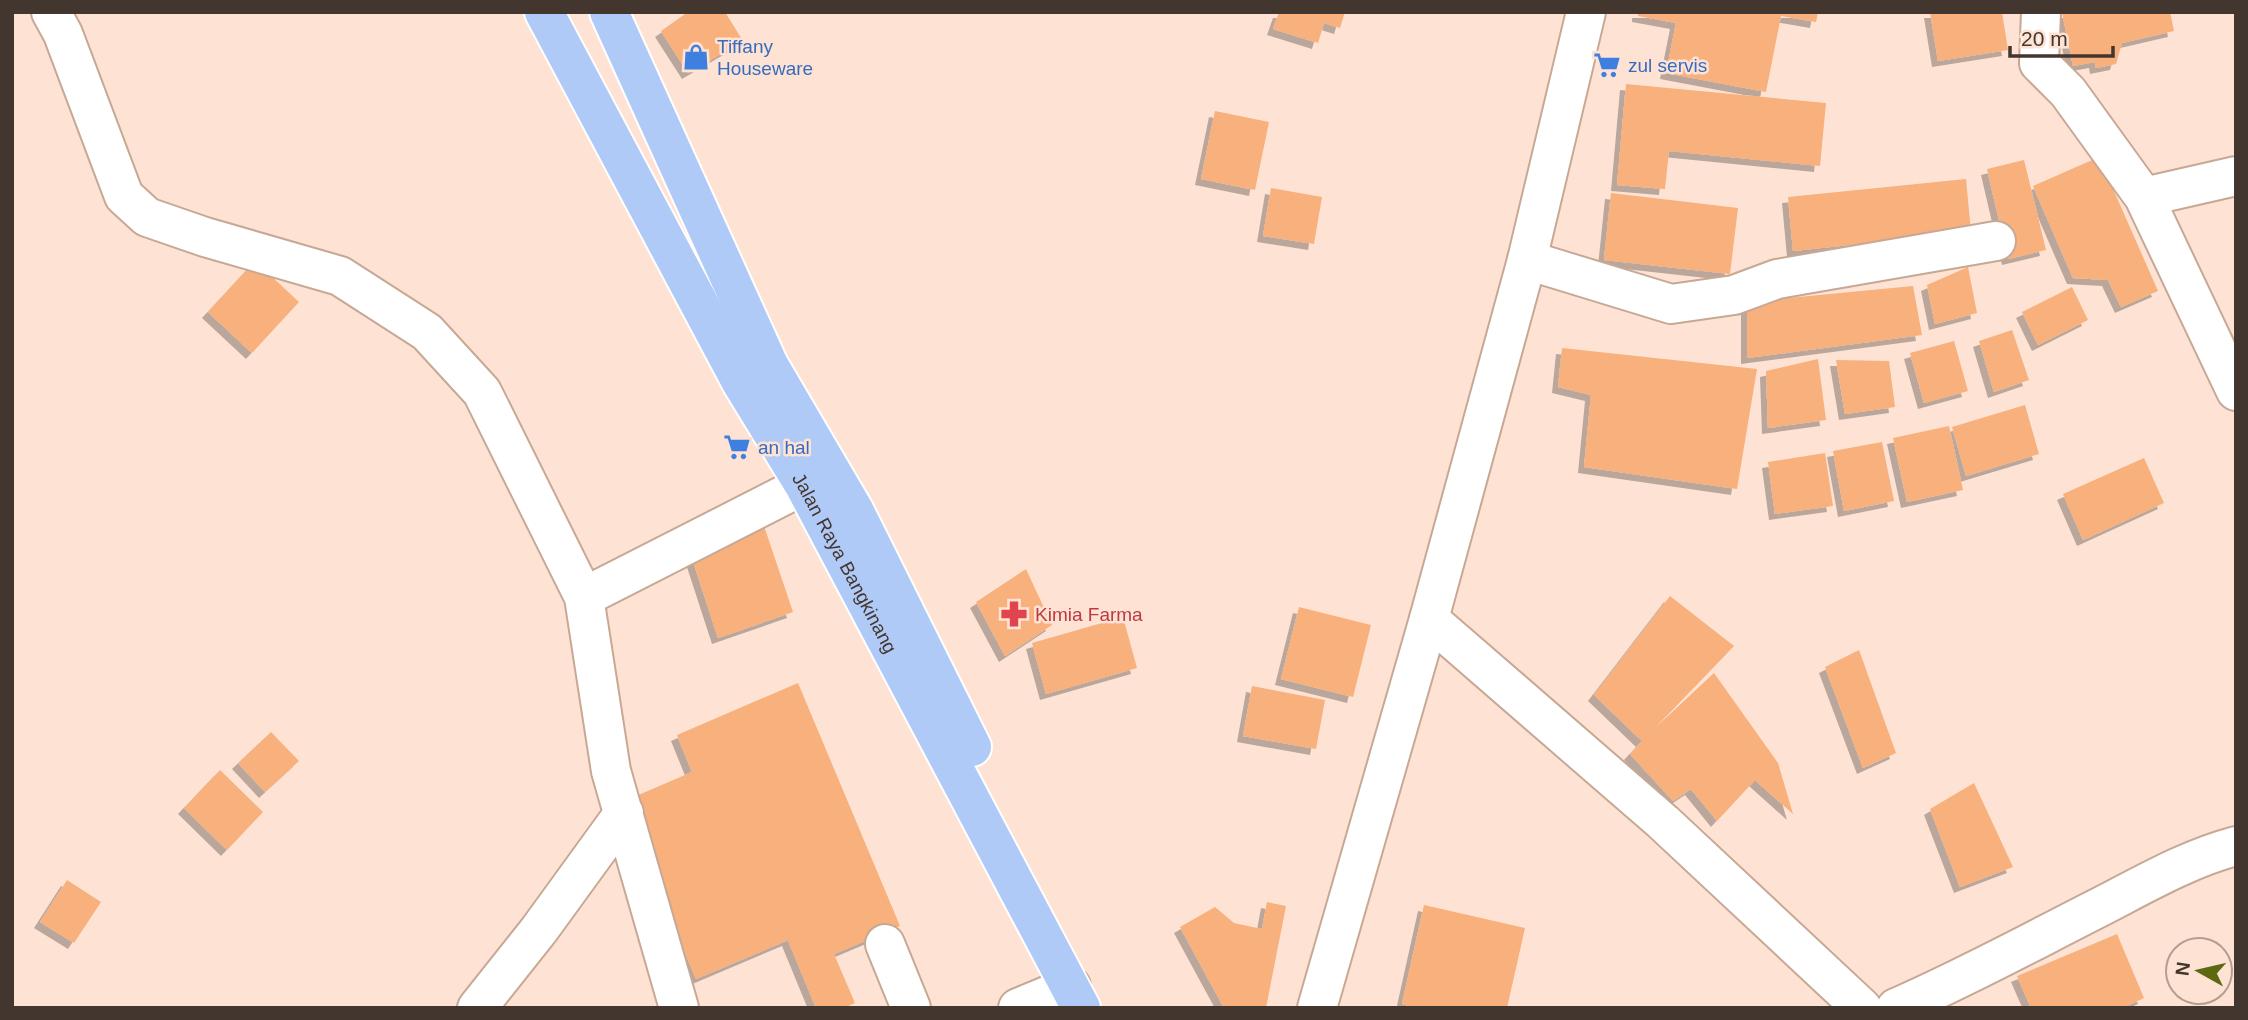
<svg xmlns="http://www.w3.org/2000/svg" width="2248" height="1020" viewBox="0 0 2248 1020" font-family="Helvetica,sans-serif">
	<defs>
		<filter id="shadow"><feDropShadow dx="-6" dy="6" stdDeviation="0" flood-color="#0004"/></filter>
	</defs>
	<rect width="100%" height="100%" fill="#fee3d4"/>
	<path fill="#f8b07b" filter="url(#shadow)" d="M688,12H725L743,41L688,73L661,31Z
		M1279,12H1345L1340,28L1324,23L1318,43L1273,29Z
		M1638,12H1818L1816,22L1781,16L1766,92L1666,73L1676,23L1638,16Z
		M1930,12H2002L2008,50L1938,61Z
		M2062,12H2170L2174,31L2122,43L2116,64L2096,68L2095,62L2073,66Z
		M1626,84L1826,103L1820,166L1669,151L1665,189L1617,185Z
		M1215,111L1269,122L1255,190L1201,179Z
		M2099,157L2158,291L2121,307L2108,280L2073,278L2033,186Z
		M2024,160L2046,250L2008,259L1987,169Z
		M1966,179L1971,232L1793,251L1788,197Z
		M1271,188L1322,197L1314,244L1263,236Z
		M1611,193L1738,208L1730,274L1604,260Z
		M255,261L299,302L252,353L208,312Z
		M1968,267L1977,313L1935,324L1927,285Z
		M1913,286L1922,335L1747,358V302Z
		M2072,287L2088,320L2038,345L2022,312Z
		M2012,330L2029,380L1994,392L1979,341Z
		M1954,341L1968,391L1924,403L1910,353Z
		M1562,348L1757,369L1737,489L1584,467L1591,395L1558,387Z
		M1818,359L1826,420L1768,428L1766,371Z
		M1836,360L1889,361L1895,407L1845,414Z
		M2025,405L2039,454L1966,476L1952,427Z
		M1949,426L1963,490L1907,502L1893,438Z
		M1882,442L1894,501L1844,511L1833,451Z
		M1825,453L1833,506L1775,514L1768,462Z
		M2144,458L2164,503L2083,540L2063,494Z
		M764,526L793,612L718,638L690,552Z
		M1026,569L1052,625L1005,656L976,602Z
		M1670,596L1734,646L1654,729L1714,673L1778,763L1793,814L1755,780L1717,821L1691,789L1673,801L1630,754L1642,741L1594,695Z
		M1299,607L1371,625L1353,697L1281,679Z
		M1123,617L1137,668L1046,694L1032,643Z
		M1859,650L1896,753L1863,768L1825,667Z
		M798,683L900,926L834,954L855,1003L844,1008H816L788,940L696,979L622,802L692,772L677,735Z
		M1252,686L1325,700L1316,749L1243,736Z
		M271,732L299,761L265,792L238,763Z
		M220,770L263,812L227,850L184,808Z
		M1974,783L2013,867L1960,887L1930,809Z
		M67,880L101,902L74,943L40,922Z
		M1267,902L1286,906L1266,1008H1224L1180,927L1215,907L1234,923L1262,929Z
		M1424,905L1525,928L1507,1008H1417L1402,1004Z
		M2117,934L2144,998L2122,1008H2031L2017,976Z"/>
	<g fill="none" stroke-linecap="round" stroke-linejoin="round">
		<g stroke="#c7a895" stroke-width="42">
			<path id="minor" d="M51,12L63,34L124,196L147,217L205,237L340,276L427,332L482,392L584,597L611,771L679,1008
				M2041,12L2039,63L2068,92L2144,197L2236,391
				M2144,197L2236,176
				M1527,260L1671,304L1734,295L1777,279L1996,241
				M584,597L804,485
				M1429,619L1663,822L1862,1008
				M885,944L911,1008
				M477,1008L539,930L624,813
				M1018,1008L1071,986
				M1896,1008C1965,978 2031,942 2098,908C2143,885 2187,859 2236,846"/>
		</g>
		<g stroke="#c7a895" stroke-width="42">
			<path id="tertiary" d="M1317,1008L1429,619L1527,260L1586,12"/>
		</g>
		<g stroke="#fff" stroke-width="42">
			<g id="trunk">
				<path id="s1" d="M544,12L741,382L804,485L1081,1008"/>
				<path d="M609,12L769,365L854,510L972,747"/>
			</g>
		</g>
		<use href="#minor" stroke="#fff" stroke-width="38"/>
		<use href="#tertiary" stroke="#fff" stroke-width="38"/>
		<use href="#trunk" stroke="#b0caf7" stroke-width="38"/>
	</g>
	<defs>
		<g id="shop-bare" transform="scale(2.1)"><path d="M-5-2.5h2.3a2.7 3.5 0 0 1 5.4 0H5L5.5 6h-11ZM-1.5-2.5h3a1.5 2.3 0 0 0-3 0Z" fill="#3f7fe0" stroke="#fee3d4" stroke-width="2.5" paint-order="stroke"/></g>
		<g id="supermarket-bare" transform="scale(2.1)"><path d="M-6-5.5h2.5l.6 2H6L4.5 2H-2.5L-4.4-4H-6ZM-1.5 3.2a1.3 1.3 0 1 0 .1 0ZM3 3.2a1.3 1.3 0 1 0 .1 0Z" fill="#3f7fe0" stroke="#fee3d4" stroke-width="2.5" paint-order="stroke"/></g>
		<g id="pharmacy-bare" transform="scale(2.1)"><path d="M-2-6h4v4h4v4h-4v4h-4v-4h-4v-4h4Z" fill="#e0444e" stroke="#fee3d4" stroke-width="2.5" paint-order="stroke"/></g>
	</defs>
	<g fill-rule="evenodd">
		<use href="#shop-bare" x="696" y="57"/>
		<use href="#supermarket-bare" x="1607" y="65"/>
		<use href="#supermarket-bare" x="737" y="447"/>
		<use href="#pharmacy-bare" x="1014" y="614"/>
	</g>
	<g text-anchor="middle" stroke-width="5" stroke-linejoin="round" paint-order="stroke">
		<g font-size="19" fill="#366cbe" stroke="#fee3d4" text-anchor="start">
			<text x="717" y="53">Tiffany<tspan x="717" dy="22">Houseware</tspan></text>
			<text x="1628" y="72">zul servis</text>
			<text x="758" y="454">an hal</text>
		</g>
		<g font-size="19" fill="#43362f" stroke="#fee3d4">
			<text dy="7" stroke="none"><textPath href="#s1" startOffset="628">Jalan Raya Bangkinang</textPath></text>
		</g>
		<g font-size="19" fill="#be3a42" stroke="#fee3d4" text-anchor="start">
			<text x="1035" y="621">Kimia Farma</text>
		</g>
	</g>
	<rect width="2248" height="1020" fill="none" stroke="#43362f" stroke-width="28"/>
	<g transform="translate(2199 971) rotate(278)"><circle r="33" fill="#fee3d4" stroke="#b39e92" stroke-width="2"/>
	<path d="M0-5L12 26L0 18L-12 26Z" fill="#5d6911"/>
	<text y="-10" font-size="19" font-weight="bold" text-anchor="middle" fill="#43362f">N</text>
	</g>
	<path d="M2010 46v10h103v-10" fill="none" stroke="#43362f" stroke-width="3.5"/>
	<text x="2021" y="46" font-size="21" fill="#43362f" stroke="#fee3d4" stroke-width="5" paint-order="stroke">20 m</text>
</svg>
